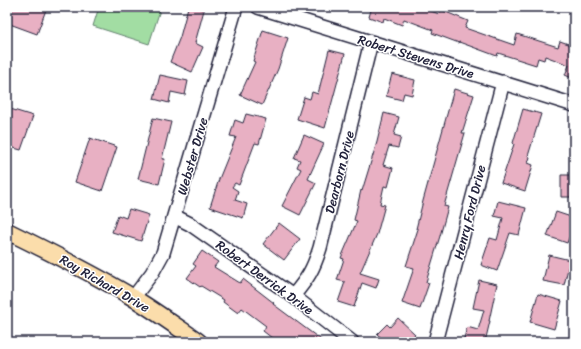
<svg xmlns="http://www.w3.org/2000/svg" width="581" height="349" viewBox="0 0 581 349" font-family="Sriracha,sans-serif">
	<rect width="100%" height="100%" fill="#fff"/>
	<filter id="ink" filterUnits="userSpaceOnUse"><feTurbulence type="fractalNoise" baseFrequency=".025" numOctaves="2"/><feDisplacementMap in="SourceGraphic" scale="8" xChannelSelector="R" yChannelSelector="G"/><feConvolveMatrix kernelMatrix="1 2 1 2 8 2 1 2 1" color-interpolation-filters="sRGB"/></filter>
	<g filter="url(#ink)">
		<path fill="#a2dda3" stroke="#62806f" d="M99,7H161L149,44L93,26Z"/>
		<path fill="#e8b0c3" stroke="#22223b" d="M7,7H47L37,34L7,23Z
			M188,7H194L204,10L195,43L203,47L192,72L170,62L180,37Z
			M372,7H420L439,14L441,10L468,21L465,28L514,45L517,34L558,47L560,41L574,46V79L565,75L569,65L545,56L544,60L538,58L536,65L498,53L497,56L459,42V43L432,33L433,30L404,19L402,25L384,18L383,22L369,17Z
			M263,30L288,38L278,69L262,105L240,95L255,62L253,61Z
			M329,50L345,54L325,128L297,119L304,97L310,99L312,92L318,94Z
			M392,74L415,80L412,95L404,93L402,100L386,96Z
			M160,75L188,81L185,95L171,92L169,103L154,99Z
			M454,89L474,95L462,133H465L444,206L448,207L440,236L426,282L429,283L420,309L402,303L414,268L406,266L418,229H416L423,201Z
			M7,108L33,116L21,150L7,146Z
			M523,109L541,114L528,156L530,157L528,163L533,165L525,191L501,183L514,144L513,143Z
			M384,113L399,117L394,135L401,137L398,148L389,146L383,165L393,168L388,187L384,186L380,204L385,205L377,234L360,273L379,279L376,288L362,283L354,307L338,302L345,282L337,280L344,259L341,258L357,221L354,220L361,190L362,191L377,142Z
			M246,114L266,119L259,144L255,143L239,185L235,183L232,187L238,191L235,200L247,204L243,218L210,207L219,179L236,137L230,136L235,120L243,123Z
			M153,118L171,122L162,159H165L159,184L138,179Z
			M304,135L324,144L308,179L316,183L300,215L282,206L301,169L297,167L300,160L294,158Z
			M90,138L117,147L102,191L75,182Z
			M561,175H574V197H561Z
			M498,201L526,208L519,235L510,233L497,271L481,265L490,238L497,240L503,218L494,216Z
			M129,209L149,215L141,241L112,232L118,215L126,218Z
			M556,212L574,218V231L572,230L567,243L547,236Z
			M279,223L300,239L284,260L263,244Z
			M202,251L218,262L214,267L240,283L243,279L274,303L273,304L324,342H277L263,331L266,326L242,308L238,313L223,302L224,300L201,286L200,287L187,278L196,266L193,264Z
			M549,255L570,260L564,285L543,281Z
			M479,280L497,284L489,321H490L485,342H463L467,327L478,330L484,310L473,308Z
			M538,294L562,301L554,329L530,322Z
			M398,318L415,334L408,342H386L377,334L387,324L390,327Z"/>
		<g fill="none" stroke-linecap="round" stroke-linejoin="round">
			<g stroke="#22223b" stroke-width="16">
				<path id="minor" d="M258,7L574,105
					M174,216L190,224L293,296L352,342
					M293,296C308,278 313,270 320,248L371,42
					M133,298L152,273L163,253L236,7
					M435,342L503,82"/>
			</g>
			<g stroke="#22223b" stroke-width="19">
				<path id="major" d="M7,231C50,252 92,273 132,297C155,311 177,327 199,342"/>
			</g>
			<use href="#minor" stroke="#fff" stroke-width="13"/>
			<use href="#major" stroke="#fbddab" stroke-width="16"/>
		</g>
	</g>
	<g text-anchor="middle" stroke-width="3" stroke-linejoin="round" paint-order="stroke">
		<g font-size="13" fill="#22223b" stroke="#fff">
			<text transform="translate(416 56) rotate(17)" y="5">Robert Stevens Drive</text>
			<text transform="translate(192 156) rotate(-74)" y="5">Webster Drive</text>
			<text transform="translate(339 172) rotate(-76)" y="5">Dearborn Drive</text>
			<text transform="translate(469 212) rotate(-76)" y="5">Henry Ford Drive</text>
			<text transform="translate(265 277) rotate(36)" y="5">Robert Derrick Drive</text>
			<text transform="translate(105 283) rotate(30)" y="5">Roy Richard Drive</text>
		</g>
	</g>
	<rect width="581" height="349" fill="none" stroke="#fff" stroke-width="24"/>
	<rect x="12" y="12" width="557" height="325" fill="none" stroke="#22223b" stroke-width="1.5" filter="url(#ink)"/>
</svg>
